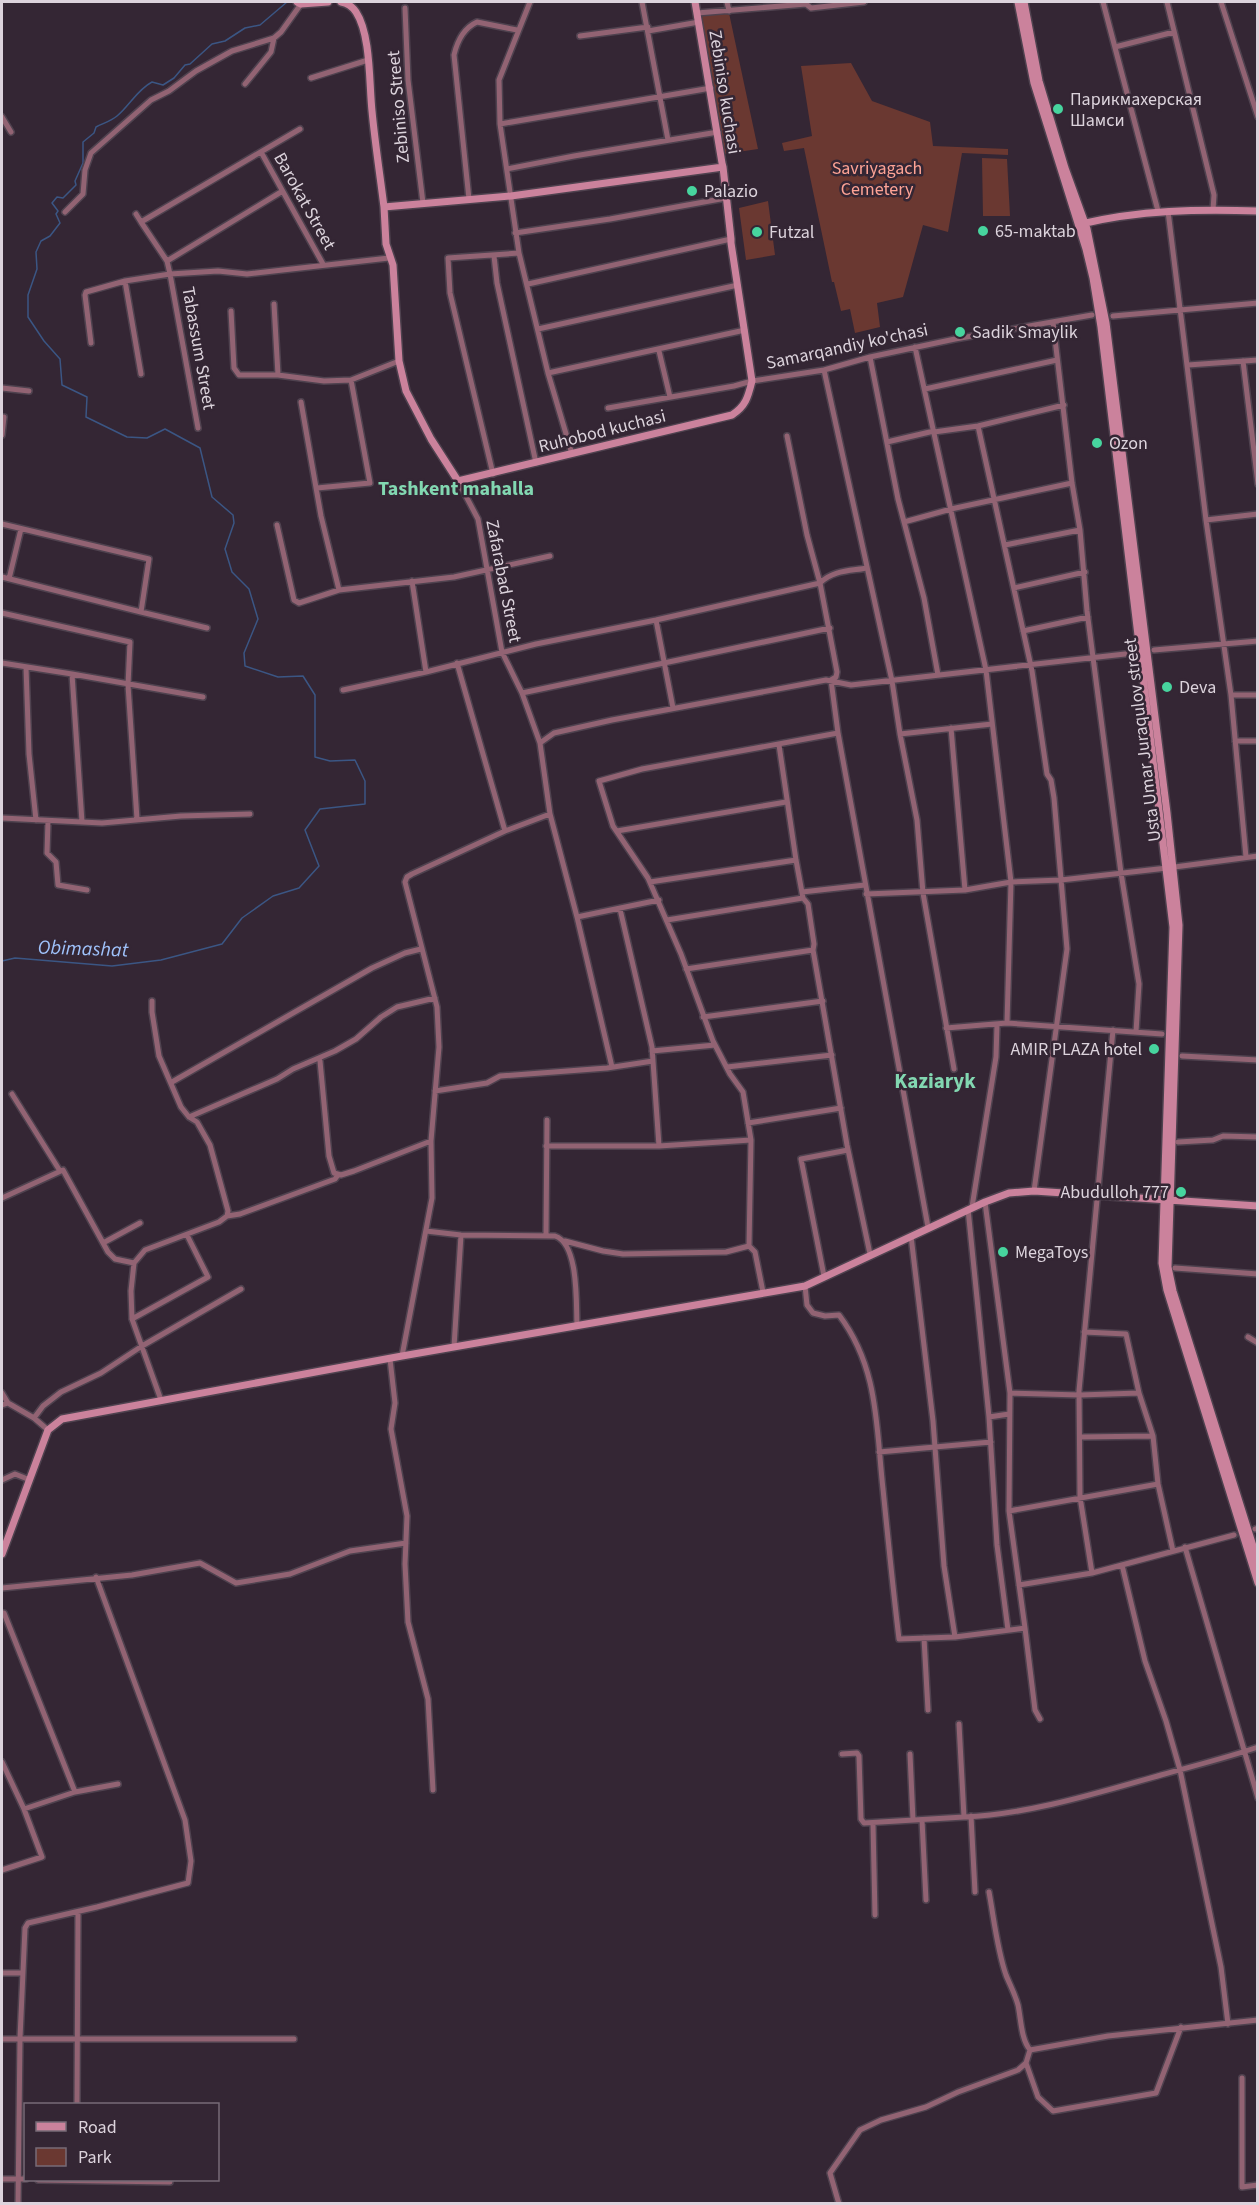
<svg xmlns="http://www.w3.org/2000/svg" width="1259" height="2205" viewBox="0 0 1259 2205" font-family="'Source Sans 3',sans-serif">
	<rect width="100%" height="100%" fill="#342634"/>
	<path fill="#6a3831" d="M729,13L758,149L724,154L701,15Z
		M851,63L872,101L930,122L933,146L1008,149V155L962,153L948,232L923,225L903,297L877,303L880,327L855,333L850,309L841,311L834,282H832L804,148L784,151L782,143L812,136L801,66Z
		M982,158L1007,159L1010,216H983Z
		M768,201L775,255L746,260L739,208Z"/>
	<g fill="none" stroke-linecap="round" stroke-linejoin="round">
		<path stroke="#3b5684" stroke-width="1.5" d="M2,961L15,958L112,966L161,960L222,944L242,918L273,896L299,888L319,866L305,830L320,809L365,804V781L355,760L330,761L315,757V695L303,676L278,677L245,666L244,653L258,619L249,589L232,572L225,549L234,523L233,515L212,497L200,448L165,429L147,438L127,437L86,417L87,397L62,385L60,359L44,341L28,317V295L37,269L36,252L41,241L50,236L60,223L56,214L58,211L52,203L57,197L63,198L76,185L75,181L83,163V142L94,133L96,127C104,123 111,121 117,116C130,105 137,90 152,82L163,85L174,78L185,65L190,64L212,44L225,41L245,28L260,25L287,2"/>
		<g stroke="#4f424f" stroke-width="8">
			<path id="street" d="M530,2L499,80L500,124L519,253L548,373L572,454
				M642,2L668,140
				M727,2L729,11
				M1103,2L1158,211
				M1167,2L1214,195L1213,210
				M1221,2L1258,117
				M405,8L408,80L423,203
				M697,13L806,4L811,8L864,2
				M648,31L699,22
				M580,36L648,27
				M1115,47L1174,32
				M311,78L368,60
				M245,84L271,52L274,38
				M2,117L11,132
				M500,124L711,88
				M261,152L323,264
				M507,169L574,156L718,132
				M469,199L454,55C457,42 464,28 477,22L517,30
				M1168,211L1206,520L1231,695L1246,857
				M65,212L83,194L85,170L91,153L151,100L169,91L196,71L232,51L274,38L281,32L301,4
				M136,214L141,222
				M515,233L610,219L726,198
				M494,256L497,283L536,463
				M167,261L281,192
				M125,281L141,374
				M528,284L731,239
				M274,304L278,375
				M231,311L234,368L239,375H278L324,381L351,380L399,361
				M1113,316L1258,303
				M1053,322L1072,483L1080,530L1087,611L1121,873L1139,984L1136,1032
				M538,329L738,285
				M91,343L85,295L86,292L125,281L170,274L218,271L247,274L389,258
				M915,347L986,670L1011,882L1007,1023
				M659,351L670,397
				M870,357L898,499L924,598L938,675
				M1243,361L1258,484
				M1188,365L1258,360
				M824,370L892,681L900,734L917,820L923,893L954,1069
				M548,373L745,330
				M2,388L29,391
				M925,389L1057,360
				M301,402L321,516L339,590
				M608,408L734,386L752,381L824,370L870,357L955,339L1092,315
				M978,426L1032,671L1047,774L1051,780L1054,798L1067,949L1034,1191
				M198,428L170,274L167,261L141,222L300,129
				M934,432L978,426L1064,405
				M2,435L4,417
				M787,436L807,535L820,583L837,672L836,677L831,680L838,733L928,1227
				M887,442L934,431
				M493,474L450,293L448,258L519,253
				M458,481L478,519L502,652L522,693L540,743L550,814L577,917L612,1067
				M317,488L370,483L351,380
				M1206,520L1258,514
				M904,522L951,509L1072,483
				M2,524L149,559L141,612L2,577
				M277,525L294,600L299,603L339,590L454,577L550,556
				M1005,545L1080,530
				M9,579L21,529
				M412,581L426,672
				M1014,588L1085,572
				M141,612L207,628
				M2,613L130,642L128,685L137,819
				M656,620L673,708
				M1023,631L1088,617
				M1154,650L1258,641
				M2,663L72,674L82,822
				M457,663L505,831
				M26,667L29,754L36,820
				M72,674L203,697
				M343,690L426,672L536,644L656,620L820,583C833,570 850,571 867,568
				M522,693L830,628
				M1231,695H1258
				M951,728L965,890
				M900,734L992,724
				M1235,741H1258
				M540,743L554,733L612,720L826,680L851,685L1134,653
				M779,745L796,860L803,898L808,904L814,944L813,950L847,1145L870,1254
				M2,818L102,823L181,816L250,814
				M48,821L47,853L56,862L58,885L87,890
				M617,831L786,802
				M650,882L796,860
				M802,892L865,885
				M866,894L965,890L1011,882L1061,880L1167,868L1258,856
				M620,909L652,1047L659,1146
				M577,917L659,900
				M667,920L803,898
				M686,969L813,950
				M152,1001V1012L159,1056L181,1107L189,1117L197,1122L210,1145L228,1211L227,1216L219,1222L145,1250L134,1263L131,1291L132,1319L161,1400
				M703,1017L823,1001
				M946,1028L1007,1023L1162,1034
				M652,1051L715,1045
				M1182,1056L1258,1060
				M320,1061L329,1156L334,1173L341,1175L354,1171L431,1141L432,1198L402,1356
				M727,1067L832,1055
				M172,1082L372,968L405,953L421,949
				M435,1091L487,1083L500,1076L607,1068L653,1061
				M12,1094L60,1171
				M189,1117L277,1079L293,1069L335,1051L356,1039L381,1017L397,1007L435,998
				M748,1123L841,1108
				M431,1141L439,1047L437,1007L405,882L407,877L412,874L505,831L550,814
				M1178,1142L1213,1140L1223,1136L1258,1137
				M546,1146H659L751,1140
				M2,1198L63,1170L108,1252L115,1259L134,1263
				M972,1207L996,1057L997,1025
				M968,1209L989,1417L997,1545L1008,1630
				M227,1216L240,1214L335,1179L338,1175
				M426,1231L461,1235L555,1236C579,1244 576,1303 577,1325
				M546,1236L547,1120
				M911,1236L933,1421L944,1566L955,1637
				M565,1241L603,1251L623,1254L726,1252L749,1246
				M103,1243L140,1223
				M1175,1268L1258,1274
				M824,1276L801,1159L848,1150
				M805,1286L807,1305L813,1313L825,1316L839,1315C879,1368 876,1427 883,1489C888,1539 893,1589 899,1639L955,1637L1025,1628L1009,1511L1010,1393L985,1202
				M763,1292L755,1252L749,1246L751,1140L743,1092L730,1074L713,1041L681,954L648,878L613,826L599,781L642,769L838,733
				M132,1319L208,1277L187,1235
				M1084,1332L1126,1334L1139,1393L1153,1436L1158,1484L1173,1551
				M1248,1337L1258,1343
				M454,1347L461,1235
				M390,1359L395,1403L391,1429L407,1516L405,1564L408,1622L428,1699L433,1790
				M2,1393L8,1403
				M1010,1393L1080,1395L1139,1393
				M2,1405L8,1403L34,1418L48,1430
				M989,1417L1009,1414
				M34,1418L43,1406L61,1392L101,1373L142,1346L241,1289
				M1081,1437L1153,1436
				M879,1452L991,1442
				M2,1480L15,1474L30,1480
				M1009,1511L1158,1484
				M1255,1529L1258,1528
				M1185,1547L1258,1798
				M1122,1565L1145,1661L1166,1721L1180,1770L1221,1967L1228,2024
				M1092,1573L1080,1497L1079,1391L1113,1030
				M1019,1585L1092,1573L1234,1535
				M2,1588L132,1575L200,1563L236,1583L290,1574L350,1551L406,1543
				M2,1613H4L75,1792
				M1025,1628L1035,1710L1040,1719
				M924,1638L928,1710
				M959,1724L964,1817C1031,1814 1097,1793 1161,1775C1193,1766 1226,1758 1258,1747
				M842,1754L857,1753L859,1756L861,1819L864,1823L964,1817
				M910,1754L913,1820
				M2,1762L24,1809L42,1857L2,1870
				M24,1809L75,1792L118,1784
				M971,1816L975,1892
				M922,1820L926,1900
				M873,1824L875,1915
				M989,1892C994,1919 997,1949 1006,1975C1010,1985 1015,1994 1018,2005C1021,2019 1021,2039 1030,2050
				M2,1973H23
				M2,2039H294
				M1026,2063L1038,2097L1053,2111L1156,2093L1181,2027
				M1242,2078V2187L1258,2185
				M77,2104L78,1912
				M2,2179H26
				M38,2180L170,2182
				M18,2204L20,2038L25,1928L28,1923L97,1907L188,1883L191,1861L185,1820L96,1577
				M839,2204L830,2173L860,2130L881,2120L926,2107L958,2092L1018,2070L1026,2063L1030,2050L1108,2036L1258,2020"/>
		</g>
		<g stroke="#4f424f" stroke-width="10">
			<path id="secondary" d="M297,2L301,4L328,2
				M341,2C347,3 352,6 356,12C371,35 369,83 372,111C375,143 380,175 384,207
				M695,2L722,163L723,167L731,239V243L752,381C748,397 746,406 732,415L458,481L431,439L406,391L399,361L393,265L386,244L384,207L511,196L723,167
				M1018,2L1034,83L1086,249L1093,278L1101,327L1173,927L1162,1263L1167,1290L1258,1583
				M1024,2L1039,81L1065,168L1087,229L1106,323L1167,813L1179,925L1168,1267L1173,1291L1258,1562
				M1081,224C1140,210 1198,209 1258,211
				M2,1554L48,1430L62,1419L402,1356L805,1286L985,1202L1009,1193L1034,1191L1258,1206"/>
		</g>
		<use href="#street" stroke="#926373" stroke-width="5"/>
		<use href="#secondary" stroke="#cb829c" stroke-width="7"/>
	</g>
	<g fill="#47d49e" stroke="#342634" stroke-width="2">
		<circle cx="1058" cy="109" r="6"/>
		<circle cx="692" cy="191" r="6"/>
		<circle cx="983" cy="231" r="6"/>
		<circle cx="757" cy="232" r="6"/>
		<circle cx="960" cy="332" r="6"/>
		<circle cx="1097" cy="443" r="6"/>
		<circle cx="1167" cy="687" r="6"/>
		<circle cx="1154" cy="1049" r="6"/>
		<circle cx="1181" cy="1192" r="6"/>
		<circle cx="1003" cy="1252" r="6"/>
	</g>
	<g text-anchor="middle" stroke-width="5" stroke-linejoin="round" paint-order="stroke">
		<g font-size="18" fill="#dcd3dc" stroke="#342634">
			<text transform="translate(725 92) rotate(81)" y="6">Zebiniso kuchasi</text>
			<text transform="translate(398 107) rotate(-95)" y="6">Zebiniso Street</text>
			<text transform="translate(305 201) rotate(61)" y="6">Barokat Street</text>
			<text transform="translate(847 346) rotate(-12)" y="6">Samarqandiy ko'chasi</text>
			<text transform="translate(199 348) rotate(80)" y="6">Tabassum Street</text>
			<text transform="translate(602 431) rotate(-14)" y="6">Ruhobod kuchasi</text>
			<text transform="translate(504 581) rotate(79)" y="6">Zafarabad Street</text>
			<text transform="translate(1142 740) rotate(-97)" y="6">Usta Umar Juraqulov street</text>
		</g>
		<g font-size="18" fill="#dcd3dc" stroke="#342634" text-anchor="start">
			<text x="1070" y="105">Парикмахерская<tspan x="1070" dy="21">Шамси</tspan></text>
			<text x="704" y="197">Palazio</text>
			<text x="995" y="237">65-maktab</text>
			<text x="769" y="238">Futzal</text>
			<text x="972" y="338">Sadik Smaylik</text>
			<text x="1109" y="449">Ozon</text>
			<text x="1179" y="693">Deva</text>
			<text x="1142" y="1055" text-anchor="end">AMIR PLAZA hotel</text>
			<text x="1169" y="1198" text-anchor="end">Abudulloh 777</text>
			<text x="1015" y="1258">MegaToys</text>
		</g>
		<g font-size="18" fill="#fea395" stroke="#342634">
			<text x="877" y="174">Savriyagach<tspan x="877" dy="21">Cemetery</tspan></text>
		</g>
		<g font-size="20" font-weight="bold" fill="#82d7b1" stroke="#342634">
			<text x="456" y="495">Tashkent mahalla</text>
		</g>
		<g font-size="20" font-style="italic" fill="#9fc2fb" stroke="#342634">
			<text transform="translate(83 948) rotate(2)" y="7">Obimashat</text>
		</g>
		<g font-size="21" font-weight="bold" fill="#82d7b1" stroke="#342634">
			<text x="935" y="1088">Kaziaryk</text>
		</g>
	</g>
	<rect width="1259" height="2205" fill="none" stroke="#dcd3dc" stroke-width="6"/>
	<rect x="24" y="2103" width="195" height="78" fill="#342634" stroke="#776b77" stroke-width="1.5"/>
	<rect x="36" y="2122" width="30" height="9" fill="#cb829c" stroke="#776b77" stroke-width="1.5"/>
	<text x="78" y="2133" font-size="18" fill="#dcd3dc">Road</text>
	<rect x="36" y="2148" width="30" height="18" fill="#6a3831" stroke="#776b77" stroke-width="1.5"/>
	<text x="78" y="2163" font-size="18" fill="#dcd3dc">Park</text>
</svg>
